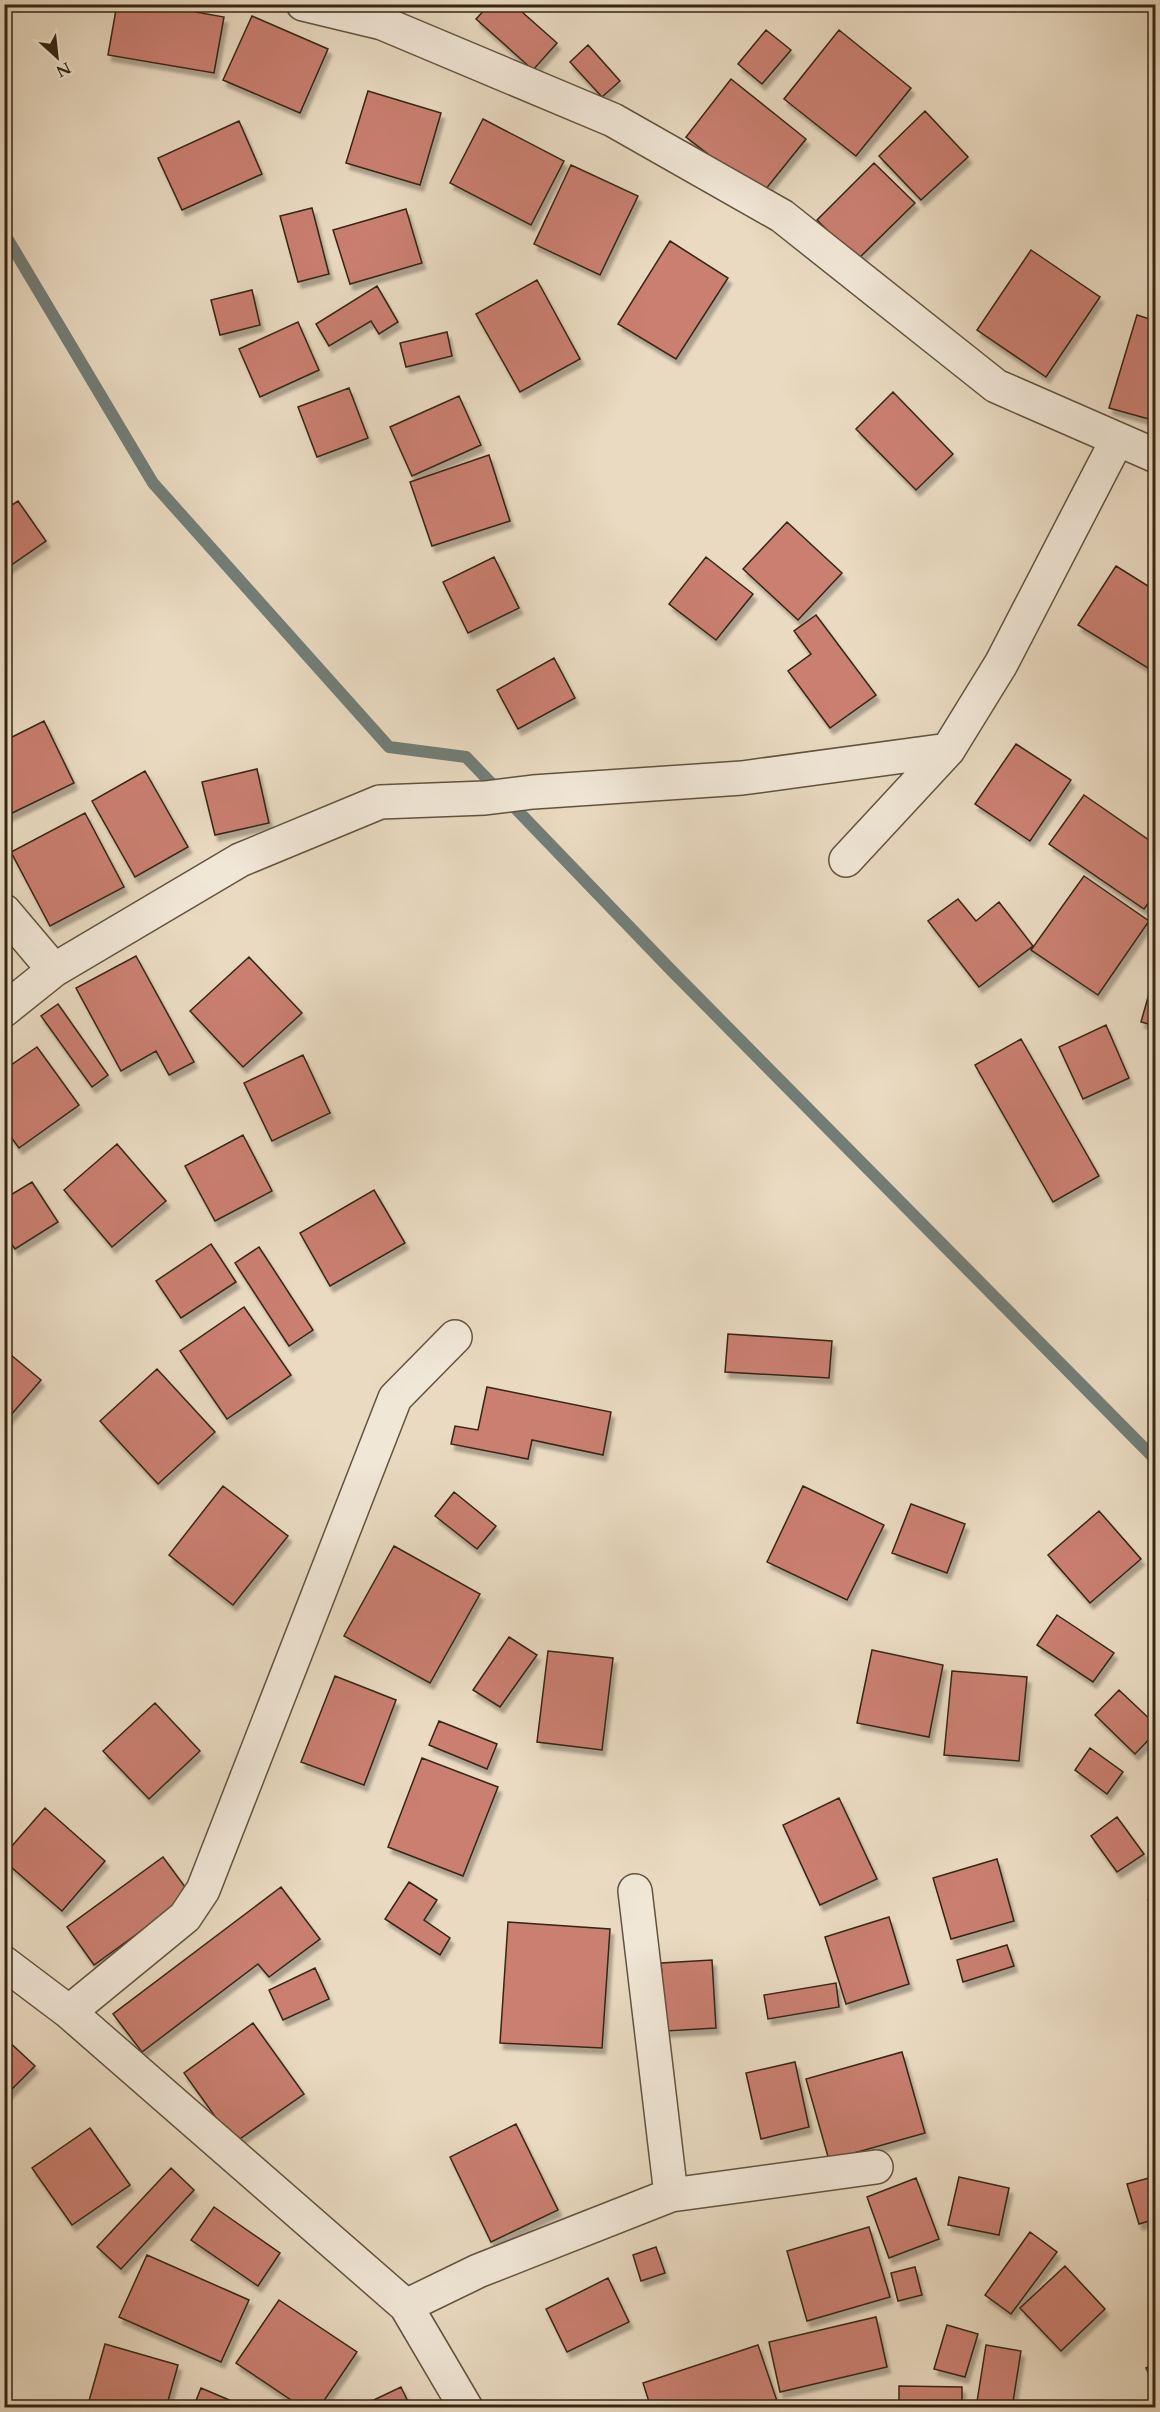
<svg xmlns="http://www.w3.org/2000/svg" width="1160" height="2412" viewBox="0 0 1160 2412" font-family="Cardo,serif">
	<defs>
		<filter id="shadow"><feDropShadow dx="3.5" dy="6" stdDeviation="1.5" flood-color="#0004"/></filter>
	</defs>
	<rect width="100%" height="100%" fill="#e9dac1"/>
	<filter id="stains"><feTurbulence type="fractalNoise" baseFrequency=".00333" numOctaves="4"/><feColorMatrix values="0 0 0 0 .2 0 0 0 0 .09 0 0 0 0 .02 0 0 0 .5 -.17"/></filter>
	<radialGradient id="worn" r=".72"><stop offset=".6" stop-color="#630" stop-opacity="0"/><stop offset="1" stop-color="#630" stop-opacity=".3"/></radialGradient>
	<g fill="none" stroke-linecap="round" stroke-linejoin="round">
		<path stroke="#727e78" stroke-width="12" d="M4,233L153,483L389,747L466,757L672,971L1156,1460"/>
	</g>
	<path fill="#ca7f71" stroke="#352613" stroke-width="1.5" filter="url(#shadow)" d="M117,4H151L224,17L214,73L108,55Z
		M490,4H513L557,43L533,70L476,19Z
		M252,16L328,49L300,113L223,80Z
		M766,30L791,50L762,84L738,64Z
		M839,30L911,88L856,156L784,99Z
		M588,45L620,81L602,97L570,62Z
		M731,79L806,139L761,195L686,137Z
		M368,91L441,113L420,185L346,163Z
		M925,111L968,157L921,200L879,156Z
		M483,119L564,161L531,225L450,183Z
		M239,121L262,174L182,210L158,158Z
		M874,163L915,203L857,260L817,220Z
		M571,165L638,196L600,275L534,244Z
		M312,208L329,274L298,282L280,216Z
		M406,209L422,263L350,284L333,230Z
		M670,241L728,278L676,359L618,324Z
		M1031,250L1100,297L1046,377L977,330Z
		M537,280L580,359L520,392L476,314Z
		M377,286L398,322L379,334L371,321L329,346L316,324Z
		M252,290L260,325L220,335L211,300Z
		M1137,315L1156,321V421L1109,408Z
		M298,322L319,370L260,397L239,349Z
		M447,332L452,356L406,367L400,343Z
		M349,388L368,438L317,457L298,407Z
		M893,392L953,454L916,490L856,429Z
		M459,396L481,445L412,476L390,427Z
		M489,455L510,521L432,546L410,482Z
		M18,501L46,541L4,570V510Z
		M787,522L842,573L798,620L743,569Z
		M494,557L519,608L468,633L443,582Z
		M706,557L753,594L716,640L669,604Z
		M1116,566L1156,591V673L1078,625Z
		M816,615L876,695L830,728L788,671L811,654L794,631Z
		M554,658L575,698L518,729L497,690Z
		M44,721L74,783L4,817V741Z
		M1016,744L1071,780L1030,841L975,804Z
		M257,769L269,823L215,835L202,782Z
		M145,771L188,847L135,877L92,801Z
		M1084,795L1156,845V893L1144,909L1049,844Z
		M85,813L124,887L50,926L11,852Z
		M1084,876L1149,921L1098,995L1031,950Z
		M958,899L976,921L999,902L1033,946L979,987L928,921Z
		M136,956L194,1062L169,1075L156,1051L121,1071L76,988Z
		M249,957L302,1013L243,1067L190,1011Z
		M1154,976L1156,977V1026L1141,1022Z
		M58,1004L108,1075L92,1087L41,1016Z
		M1106,1025L1129,1078L1083,1099L1059,1047Z
		M1021,1039L1099,1176L1053,1202L975,1065Z
		M37,1047L79,1105L19,1148L4,1128V1070Z
		M303,1055L330,1113L272,1141L244,1083Z
		M243,1135L272,1191L215,1221L185,1166Z
		M117,1144L166,1201L112,1247L64,1190Z
		M32,1182L58,1222L15,1249L4,1233V1199Z
		M374,1190L405,1243L330,1286L300,1233Z
		M211,1244L236,1282L181,1318L156,1281Z
		M259,1247L313,1330L289,1346L235,1263Z
		M244,1307L291,1375L227,1419L180,1351Z
		M728,1334L832,1341L829,1378L725,1372Z
		M11,1355L41,1380L4,1423V1363Z
		M157,1369L215,1432L158,1484L100,1421Z
		M487,1387L611,1412L603,1455L532,1440L528,1459L451,1444L455,1426L478,1430Z
		M223,1486L288,1536L233,1605L169,1555Z
		M803,1486L884,1525L847,1600L767,1562Z
		M454,1492L496,1526L477,1549L435,1516Z
		M911,1504L965,1524L947,1573L892,1553Z
		M1099,1511L1141,1559L1090,1603L1048,1555Z
		M394,1546L480,1594L430,1683L344,1636Z
		M1057,1615L1114,1653L1093,1682L1037,1645Z
		M509,1637L537,1655L500,1707L473,1690Z
		M872,1650L943,1665L929,1737L857,1723Z
		M548,1651L613,1658L602,1750L537,1742Z
		M952,1671L1027,1677L1019,1761L944,1755Z
		M335,1676L396,1700L364,1785L301,1762Z
		M1119,1690L1156,1725V1732L1135,1754L1095,1715Z
		M155,1703L200,1751L149,1799L103,1751Z
		M439,1721L497,1744L487,1769L429,1745Z
		M1090,1748L1123,1772L1107,1794L1075,1770Z
		M422,1758L498,1787L463,1876L388,1847Z
		M839,1798L877,1879L820,1905L783,1825Z
		M45,1808L105,1861L62,1911L4,1861V1855Z
		M1117,1817L1144,1854L1117,1872L1091,1836Z
		M163,1857L191,1895L94,1965L67,1927Z
		M997,1859L1014,1921L951,1939L933,1878Z
		M409,1882L437,1900L424,1920L450,1938L440,1955L385,1919Z
		M281,1887L320,1939L269,1977L258,1964L142,2052L113,2014Z
		M1156,1891V1907L1148,1900Z
		M889,1917L909,1984L846,2004L825,1937Z
		M508,1922L610,1929L602,2048L500,2043Z
		M1007,1945L1014,1966L963,1982L957,1960Z
		M712,1960L716,2028L666,2031L661,1963Z
		M315,1968L329,1999L283,2020L269,1990Z
		M836,1983L839,2007L768,2019L764,1995Z
		M253,2023L304,2094L234,2143L184,2073Z
		M4,2037L35,2066L4,2097Z
		M902,2052L925,2133L829,2160L806,2079Z
		M795,2062L809,2127L761,2139L746,2073Z
		M516,2124L558,2210L491,2242L450,2157Z
		M90,2128L130,2185L72,2225L32,2168Z
		M171,2168L194,2190L121,2269L97,2247Z
		M1156,2176V2219L1139,2224L1127,2184Z
		M959,2177L1009,2188L999,2235L948,2225Z
		M916,2178L939,2239L889,2258L867,2197Z
		M214,2207L280,2253L258,2286L191,2240Z
		M869,2227L890,2297L807,2321L787,2251Z
		M1030,2232L1057,2252L1011,2314L985,2295Z
		M656,2247L665,2273L641,2281L633,2255Z
		M147,2255L249,2300L221,2362L119,2317Z
		M1065,2266L1105,2309L1061,2351L1020,2308Z
		M915,2267L922,2295L898,2301L891,2273Z
		M608,2278L629,2322L567,2352L546,2309Z
		M279,2300L357,2352L319,2408H303L236,2363Z
		M876,2317L887,2367L780,2392L769,2342Z
		M947,2325L978,2334L965,2377L934,2369Z
		M105,2344L178,2365L166,2408H87Z
		M758,2345L779,2407L651,2408L643,2383Z
		M986,2345L1021,2351L1012,2408H976Z
		M1156,2364V2389L1146,2368Z
		M899,2386L962,2387V2408H899Z
		M401,2387L411,2408H357Z
		M201,2388L241,2405L240,2408H193Z
		M1142,2401L1143,2408H1117Z"/>
	<g fill="none" stroke-linecap="round" stroke-linejoin="round">
		<g stroke="#62533e" stroke-width="36">
			<path id="minor" d="M303,4L382,23L613,120L782,216L996,386L1156,456
				M846,860L948,750L1001,664L1117,440
				M4,911L54,970
				M4,1010L54,970L240,860L380,802L485,798L533,792L742,778L948,750
				M635,1891L671,2195
				M4,1963L69,2012L406,2306L466,2408
				M69,2012L185,1917L203,1890L395,1398L455,1337
				M406,2306L478,2271L671,2195L876,2167"/>
		</g>
		<use href="#minor" stroke="#f1e7d7" stroke-width="33"/>
	</g>
	<rect width="1160" height="2412" fill="none" stroke="#e9dac1" stroke-width="24"/>
	<rect x="6" y="6" width="1148" height="2400" fill="none" stroke="#352613" stroke-width="3"/>
	<rect x="12" y="12" width="1136" height="2388" fill="none" stroke="#352613" stroke-width="1.5"/>
	<g transform="translate(57 57) rotate(153)" stroke="#f1e7d7" stroke-width="4.5" paint-order="stroke">
	<path d="M0-4.5L10 22L0 15L-10 22Z" fill="#352613"/>
	<text y="-9" font-size="16" font-weight="bold" text-anchor="middle" fill="#352613">N</text>
	</g>
	<rect width="100%" height="100%" filter="url(#stains)"/>
	<rect width="100%" height="100%" fill="url(#worn)"/>
</svg>
